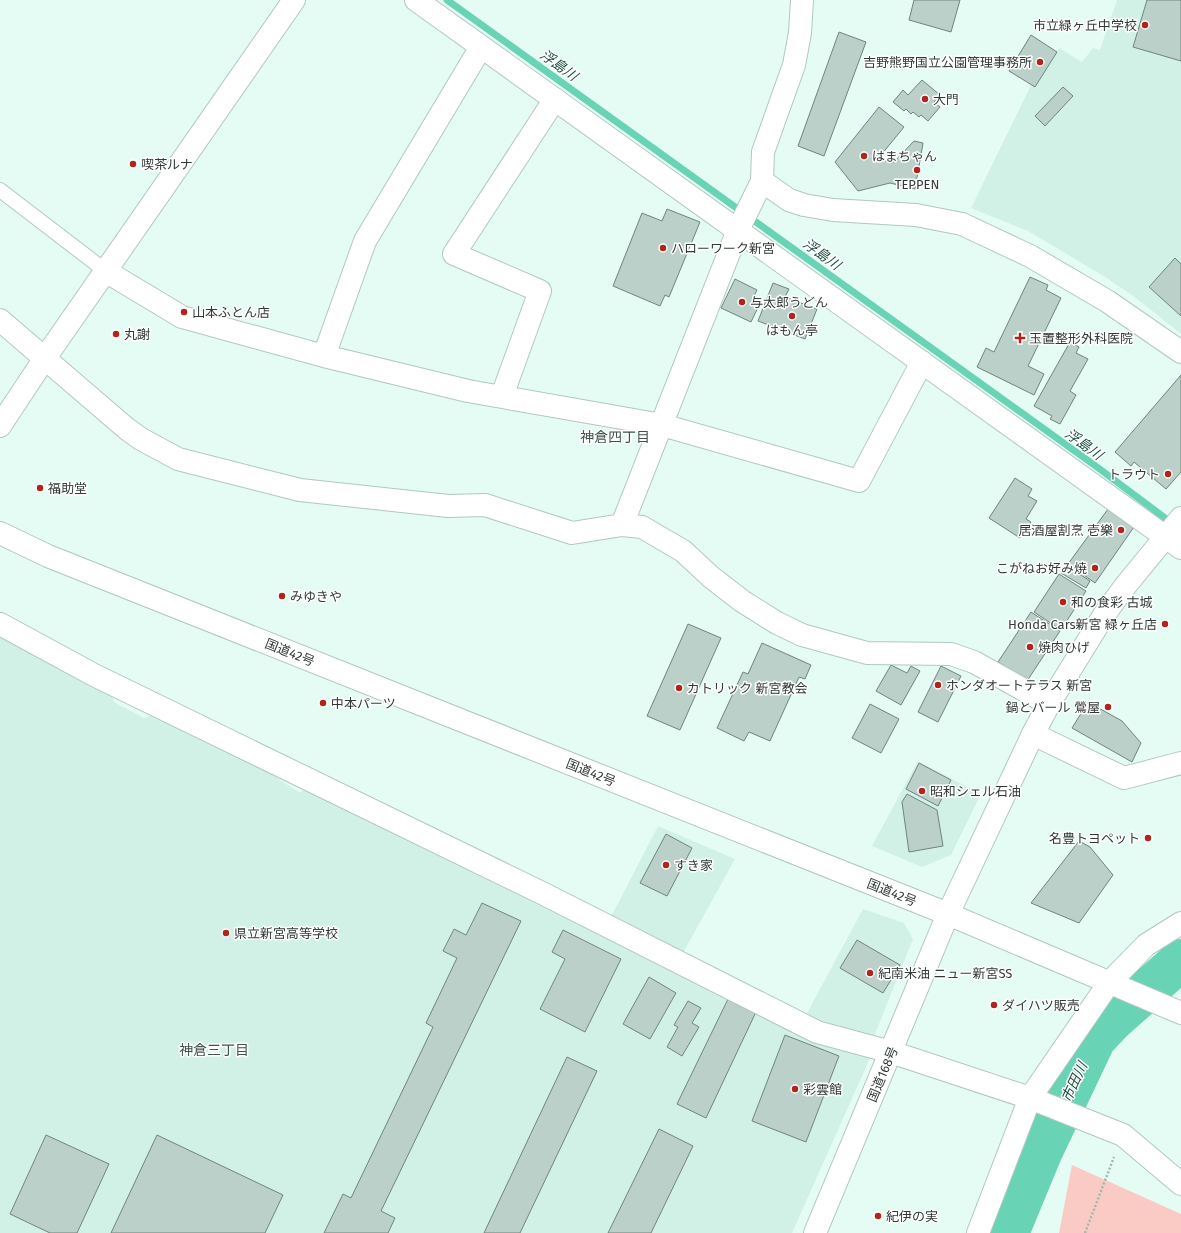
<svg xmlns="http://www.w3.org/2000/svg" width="1181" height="1233" viewBox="0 0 1181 1233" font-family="'Fira Sans','Noto Sans JP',sans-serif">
	<rect width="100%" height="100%" fill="#e5fcf4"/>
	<path fill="#d2f1e6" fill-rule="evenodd" d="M1117,0H1181V334L1136,298L1105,277L1028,231L971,208L1031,85L1035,87L1059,48L1082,62L1093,48L1100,50Z
		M0,634L111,692L115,703L144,718L157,714L277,774L278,779L299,792L306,790L871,1056L792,1233H651L693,1146L659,1129L608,1233H520L597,1071L567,1057L484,1233H388L395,1218L381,1211L521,921L482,903L466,935L453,929L443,951L457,958L426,1023L433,1027L351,1198L343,1194L324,1233H265L283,1195L157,1136L111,1233H77L46,1135L10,1214L50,1233H0ZM563,930L621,959L584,1032L540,1009L565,959L552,952ZM649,978L650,1039L623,1023ZM727,999L756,1013L706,1118L678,1104ZM688,1001L701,1008L692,1023L699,1027L682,1056L667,1047L678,1027L674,1025ZM785,1036L806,1142L752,1121Z
		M918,761L981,794L951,855L922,867L872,846Z
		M658,826L735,859L683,953L612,915Z
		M863,909L904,923L913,939L873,1039L806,1015Z"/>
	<path fill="#facbc4" d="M1072,1165L1181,1214V1233H1059Z"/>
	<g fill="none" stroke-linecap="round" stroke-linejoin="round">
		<path stroke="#69d3b5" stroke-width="7" d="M447,0L1097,467L1173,524"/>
		<path stroke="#69d3b5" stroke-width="42" d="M1008,1233L1041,1153L1095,1039L1112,1021L1181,960"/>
	</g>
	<path fill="#bad0c8" stroke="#6f847c" d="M914,0H960L951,32L909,20Z
		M1147,0H1181V61L1133,47Z
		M839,32L866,42L824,156L798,146Z
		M1031,35L1057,52L1035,87L1009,71Z
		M922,80L940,95L934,102L940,107L928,121L921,115L919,117L913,112L911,114L906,109L904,111L893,102L903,90L908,95Z
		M1063,87L1073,96L1045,126L1035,116Z
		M879,107L904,127L877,160L894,162L914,141L923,143L915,189L890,183L858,191L835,162Z
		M667,209L700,222L669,297L665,295L660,306L613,286L642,213L662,221Z
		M1175,258L1181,264V316L1149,287Z
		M1030,277L1048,285L1046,290L1061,298L1028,366L1044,374L1034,395L977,367L986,348L994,352Z
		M735,279L757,290L754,296L762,299L751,322L721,308Z
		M773,283L789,289L785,297L817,309L805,339L758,321Z
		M1070,342L1079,347L1076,353L1088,359L1070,391L1076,395L1060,424L1050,419L1052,416L1034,406Z
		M1181,375V472L1166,489L1134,462L1131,466L1115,452Z
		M1015,478L1032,489L1028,496L1037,501L1026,519L1031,522L1020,538L989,518Z
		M1108,509L1134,527L1095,583L1068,564Z
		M1066,565L1090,581L1086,588L1061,573Z
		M1059,574L1086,591L1061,630L1034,612Z
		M1031,612L1060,631L1027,681L998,662Z
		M688,624L721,638L680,730L647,716Z
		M762,643L811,665L805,679L799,677L770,741L749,732L744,741L717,728L743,672L748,674Z
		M891,665L907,673L911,666L920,671L901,705L876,691Z
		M941,666L961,676L938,722L918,712Z
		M1088,702L1122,721L1141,743L1132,762L1072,728Z
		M870,704L899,719L881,753L852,738Z
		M919,763L951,780L938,806L906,789Z
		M907,794L937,810L943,846L909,852L902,802Z
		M666,834L692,848L667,896L640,883Z
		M1079,841L1090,847L1113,875L1079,923L1031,903Z
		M482,903L521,921L381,1211L395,1218L388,1233H324L343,1194L351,1198L433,1027L426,1023L457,958L443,951L454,929L466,935Z
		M563,930L621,959L585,1032L540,1009L565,959L552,952Z
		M857,940L900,965L883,993L840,968Z
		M649,977L676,993L650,1039L623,1024Z
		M728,999L756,1012L706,1118L677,1104Z
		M688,1001L701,1008L692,1023L699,1027L682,1056L667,1047L678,1027L674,1025Z
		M785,1035L839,1056L806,1142L752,1121Z
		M567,1057L597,1071L520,1233H484Z
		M659,1129L693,1146L651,1233H608Z
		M46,1135L109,1164L77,1233H50L10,1214Z
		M157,1135L283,1195L265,1233H111Z"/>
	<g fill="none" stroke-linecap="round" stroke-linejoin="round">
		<g stroke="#b1c7bf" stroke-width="16">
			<path id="service" d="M0,190L107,272"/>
		</g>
		<g stroke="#b1c7bf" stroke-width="24">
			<path id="minor" d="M416,0L1181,548
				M762,181L789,200L804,205L833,210L916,215L962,224L1030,256L1107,301L1181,352
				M107,272L182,317L324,356L468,391L662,425L859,481L922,362
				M0,320L127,429L141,439L178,459L300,490L448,506L485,505L572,533L622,525L642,527L683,551L711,577L742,601L777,623L802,635L867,653L951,654L974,662L1049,704
				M324,356L365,241L481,47
				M502,396L540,291L454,254L555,99
				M622,525L738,230L762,181L763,152L794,65L800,33L802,0
				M0,624L94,675L544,894L817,1032L891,1052L1030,1098L1123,1135L1181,1184
				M1033,734L1124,778L1181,763
				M978,1233L1030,1098L1109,983L1146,945L1181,923"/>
		</g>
		<g stroke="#b1c7bf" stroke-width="24">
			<path id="tertiary" d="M0,426L45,358L294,0
				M948,914L1033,734L1049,704L1104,615L1126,585L1181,518"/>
		</g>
		<g stroke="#b1c7bf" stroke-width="24">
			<path id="trunk" d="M0,533L48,556L948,914L1181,1013
				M815,1233L948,914"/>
		</g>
		<path stroke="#a4b6af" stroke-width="2.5" stroke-dasharray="2 2" stroke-linecap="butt" d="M1085,1233L1114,1157"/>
		<use href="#service" stroke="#fff" stroke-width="14"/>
		<use href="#minor" stroke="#fff" stroke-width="22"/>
		<use href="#tertiary" stroke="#fff" stroke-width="22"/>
		<use href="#trunk" stroke="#fff" stroke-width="22"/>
	</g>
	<g fill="#b2231b" stroke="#fff" stroke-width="1.5">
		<circle cx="1145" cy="25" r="4"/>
		<circle cx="1040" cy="62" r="4"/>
		<circle cx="925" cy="99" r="4"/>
		<circle cx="864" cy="156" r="4"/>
		<circle cx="133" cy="164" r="4"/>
		<circle cx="917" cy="170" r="4"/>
		<circle cx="663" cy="248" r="4"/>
		<circle cx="742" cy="302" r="4"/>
		<circle cx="184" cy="312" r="4"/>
		<circle cx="792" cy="316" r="4"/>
		<circle cx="116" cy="334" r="4"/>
		<path d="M1018 332h4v4h4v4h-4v4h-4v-4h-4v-4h4z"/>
		<circle cx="1168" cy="474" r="4"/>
		<circle cx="40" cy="488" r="4"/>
		<circle cx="1121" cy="530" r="4"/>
		<circle cx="1095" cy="568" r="4"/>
		<circle cx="282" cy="596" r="4"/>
		<circle cx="1063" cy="602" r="4"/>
		<circle cx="1165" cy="624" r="4"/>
		<circle cx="1030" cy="647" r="4"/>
		<circle cx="938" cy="685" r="4"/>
		<circle cx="679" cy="688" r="4"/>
		<circle cx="323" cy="703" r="4"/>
		<circle cx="1108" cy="707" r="4"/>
		<circle cx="922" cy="791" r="4"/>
		<circle cx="1148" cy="838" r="4"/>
		<circle cx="666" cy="865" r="4"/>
		<circle cx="226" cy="933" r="4"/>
		<circle cx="870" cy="973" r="4"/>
		<circle cx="994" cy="1005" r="4"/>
		<circle cx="795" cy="1089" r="4"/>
		<circle cx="878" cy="1216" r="4"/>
	</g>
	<g text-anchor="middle" stroke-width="3" stroke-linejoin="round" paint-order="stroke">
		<g font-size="13" fill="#313a37" stroke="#fff" text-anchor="start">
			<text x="1137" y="30" text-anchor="end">市立緑ヶ丘中学校</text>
			<text x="1032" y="67" text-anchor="end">吉野熊野国立公園管理事務所</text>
			<text x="933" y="104">大門</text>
			<text x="872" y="161">はまちゃん</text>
			<text x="141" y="169">喫茶ルナ</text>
			<text x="917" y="189" text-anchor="middle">TEPPEN</text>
			<text x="671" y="253">ハローワーク新宮</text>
			<text x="750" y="307">与太郎うどん</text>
			<text x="192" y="317">山本ふとん店</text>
			<text x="792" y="335" text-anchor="middle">はもん亭</text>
			<text x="124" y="339">丸謝</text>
			<text x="1029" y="343">玉置整形外科医院</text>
			<text x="1160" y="479" text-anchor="end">トラウト</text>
			<text x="48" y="493">福助堂</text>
			<text x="1113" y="535" text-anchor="end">居酒屋割烹 壱樂</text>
			<text x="1087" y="573" text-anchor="end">こがねお好み焼</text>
			<text x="290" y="601">みゆきや</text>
			<text x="1071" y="607">和の食彩 古城</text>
			<text x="1157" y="629" text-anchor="end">Honda Cars新宮 緑ヶ丘店</text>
			<text x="1038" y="652">焼肉ひげ</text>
			<text x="946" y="690">ホンダオートテラス 新宮</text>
			<text x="687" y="693">カトリック 新宮教会</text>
			<text x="331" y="708">中本パーツ</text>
			<text x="1100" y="712" text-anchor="end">鍋とバール 鶯屋</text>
			<text x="930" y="796">昭和シェル石油</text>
			<text x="1140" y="843" text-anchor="end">名豊トヨペット</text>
			<text x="674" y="870">すき家</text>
			<text x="234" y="938">県立新宮高等学校</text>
			<text x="878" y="978">紀南米油 ニュー新宮SS</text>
			<text x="1002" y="1010">ダイハツ販売</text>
			<text x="803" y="1094">彩雲館</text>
			<text x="886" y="1221">紀伊の実</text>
		</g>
		<g font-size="13" fill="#313a37" stroke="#fff">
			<text transform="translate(290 652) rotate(22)" y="5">国道42号</text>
			<text transform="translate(591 772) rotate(22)" y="5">国道42号</text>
			<text transform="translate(892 892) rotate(22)" y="5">国道42号</text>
			<text transform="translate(882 1074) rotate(-67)" y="5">国道168号</text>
		</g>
		<g font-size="14" font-style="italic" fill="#1e4d40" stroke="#fff">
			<text transform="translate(559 65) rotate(36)" y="5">浮島川</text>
			<text transform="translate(822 254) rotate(36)" y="5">浮島川</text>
			<text transform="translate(1084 444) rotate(36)" y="5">浮島川</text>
			<text transform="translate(1074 1082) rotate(-65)" y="5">市田川</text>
		</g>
		<g font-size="14" fill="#3f534c" stroke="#fff">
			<text x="615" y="442">神倉四丁目</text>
			<text x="214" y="1055">神倉三丁目</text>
		</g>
	</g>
</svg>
